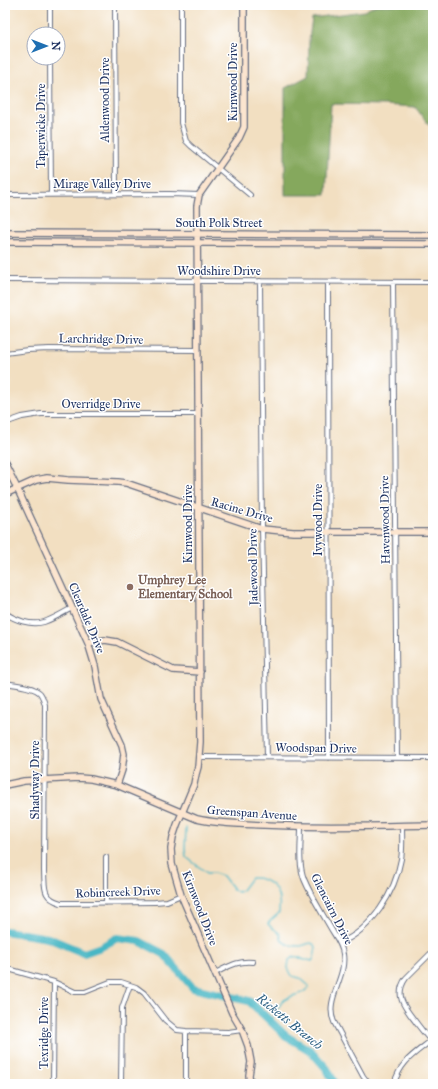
<svg xmlns="http://www.w3.org/2000/svg" width="438" height="1089" viewBox="0 0 438 1089" font-family="'IM FELL Great Primer',serif">
	<rect width="100%" height="100%" fill="#fff"/>
	<filter id="ink" filterUnits="userSpaceOnUse"><feTurbulence type="fractalNoise" baseFrequency=".025" numOctaves="2"/><feDisplacementMap in="SourceGraphic" scale="8" xChannelSelector="R" yChannelSelector="G"/><feConvolveMatrix kernelMatrix="1 2 1 2 8 2 1 2 1" color-interpolation-filters="sRGB"/></filter>
	<filter id="wash" filterUnits="userSpaceOnUse"><feTurbulence type="fractalNoise" baseFrequency=".012" numOctaves="4" result="noise"/><feDisplacementMap in="SourceGraphic" scale="16" xChannelSelector="R" yChannelSelector="G"/><feGaussianBlur stdDeviation="0.9" result="paint"/><feColorMatrix in="noise" values="0 0 0 0 0 0 0 0 0 0 0 0 0 0 0 0 0 1.4 0 .05"/><feComposite in="paint" operator="in"/></filter>
	<g filter="url(#wash)">
		<rect width="100%" height="100%" fill="#f2dfc1"/>
		<path fill="#85a85d" stroke="#506c5e" d="M376,5H433V130L415,107L384,105L331,104L326,195H285V88L308,76L309,40L312,18L364,11Z"/>
		<g fill="none" stroke-linecap="round" stroke-linejoin="round">
			<path stroke="#4ab7c5" stroke-width="1.5" d="M186,828L185,848L186,857L207,873H214L223,876L233,889L238,892L242,890L251,878C265,877 278,886 279,900C280,904 279,909 279,913L270,921L268,924C271,928 277,930 280,934C281,936 281,938 282,940C285,945 294,946 299,946C306,946 311,939 316,947L314,958L312,961C310,960 307,960 305,960C297,958 297,953 289,960L288,968L292,976L300,978L309,986C304,996 290,994 282,1002C278,1007 274,1016 271,1022"/>
			<path stroke="#4ab7c5" stroke-width="8" d="M5,931L48,938L84,953L101,947L117,938L139,941L164,954L193,988L249,1001L286,1036L311,1051L327,1069L335,1084"/>
		</g>
	</g>
	<g filter="url(#ink)">
		<g fill="none" stroke-linecap="round" stroke-linejoin="round">
			<g stroke="#666d81" stroke-width="6">
				<path id="street" d="M50,5V34
					M115,5L116,194
					M181,5V123L186,141L191,146L250,195
					M50,58L51,194
					M5,195L170,194L199,195
					M5,280L433,282
					M260,281L262,529L267,757
					M328,282L329,758
					M393,282L397,758
					M5,353L28,350L49,349L198,350
					M5,423L22,417L41,414H198
					M5,613C15,620 31,626 44,622C53,619 63,613 72,608
					M5,683C15,685 33,686 40,693C43,697 44,701 45,705L44,871C45,887 42,898 61,903L155,902L167,901L181,895
					M199,757L433,758
					M301,827C301,844 298,863 304,879C311,896 321,911 330,927C335,936 342,944 343,954C347,977 324,1000 334,1022L363,1076L369,1084
					M106,857V903
					M340,943C372,929 395,893 401,859C403,848 402,837 402,826
					M5,968L54,982L75,992H85L110,982H121L136,987L144,993L165,1020L177,1030L186,1031L228,1032L242,1030
					M215,973C228,967 238,960 253,962
					M431,1041C425,1034 420,1028 415,1021C404,1007 394,995 406,978L433,951
					M53,1084L54,982
					M121,1084L122,1008L130,985
					M186,1084V1031
					M394,1084C401,1060 415,1054 433,1039"/>
			</g>
			<g stroke="#666d81" stroke-width="8">
				<path id="secondary" d="M244,5V127L239,138L199,195L197,206L200,742L198,767L196,774L194,784L177,825L173,837L171,849L172,864L181,895L232,1013L242,1030L248,1046L251,1062L249,1075L250,1084
					M5,233L433,235
					M5,242L433,244
					M5,464L17,488L88,643L95,666L101,699L122,745L124,754L122,770L117,785
					M5,494L36,480L47,478L68,480L118,482L126,483L262,529L293,532H433
					M88,643L105,640L117,642L173,670L200,672
					M5,785L24,781L79,778L91,779L117,785L197,819C219,824 242,824 264,825C320,828 377,826 433,825"/>
			</g>
			<use href="#street" stroke="#fff" stroke-width="4"/>
			<use href="#secondary" stroke="#fce5cf" stroke-width="5.5"/>
		</g>
	</g>
	<circle fill="#8d6e63" stroke="#fff" stroke-width="1.5" cx="130" cy="587" r="4"/>
	<g text-anchor="middle" stroke-width="3" stroke-linejoin="round" paint-order="stroke">
		<g font-size="12" fill="#1b2f5e" stroke="#fff">
			<text transform="translate(233 82) rotate(-90)" y="4">Kirnwood Drive</text>
			<text transform="translate(105 100) rotate(-90)" y="4">Aldenwood Drive</text>
			<text transform="translate(41 126) rotate(-90)" y="4">Taperwicke Drive</text>
			<text x="102" y="188">Mirage Valley Drive</text>
			<text x="219" y="227">South Polk Street</text>
			<text x="219" y="275">Woodshire Drive</text>
			<text transform="translate(101 339) rotate(1)" y="4">Larchridge Drive</text>
			<text x="101" y="408">Overridge Drive</text>
			<text transform="translate(242 510) rotate(16)" y="4">Racine Drive</text>
			<text transform="translate(318 520) rotate(-90)" y="4">Ivywood Drive</text>
			<text transform="translate(385 520) rotate(-91)" y="4">Havenwood Drive</text>
			<text transform="translate(188 524) rotate(-90)" y="4">Kirnwood Drive</text>
			<text transform="translate(253 567) rotate(-91)" y="4">Jadewood Drive</text>
			<text transform="translate(87 618) rotate(67)" y="4">Cleardale Drive</text>
			<text transform="translate(316 748) rotate(1)" y="4">Woodspan Drive</text>
			<text transform="translate(35 780) rotate(-90)" y="4">Shadyway Drive</text>
			<text transform="translate(252 813) rotate(4)" y="4">Greenspan Avenue</text>
			<text transform="translate(118 892) rotate(-2)" y="4">Robincreek Drive</text>
			<text transform="translate(200 908) rotate(69)" y="4">Kirnwood Drive</text>
			<text transform="translate(332 909) rotate(63)" y="4">Glencairn Drive</text>
			<text transform="translate(44 1033) rotate(-90)" y="4">Texridge Drive</text>
		</g>
		<g font-size="12" font-weight="bold" fill="#785e54" stroke="#fff" text-anchor="start">
			<text x="138" y="584">Umphrey Lee<tspan x="138" dy="14">Elementary School</tspan></text>
		</g>
		<g font-size="13" font-style="italic" fill="#2b5f82" stroke="#fff">
			<text transform="translate(290 1021) rotate(39)" y="5">Ricketts Branch</text>
		</g>
	</g>
	<rect width="438" height="1089" fill="none" stroke="#fff" stroke-width="20"/>
	<g transform="translate(46 46) rotate(90)"><circle r="19" fill="#ffffff" stroke="#a4acbf"/>
	<path d="M0-3L7 15L0 10L-7 15Z" fill="#1f6fb2"/>
	<text y="-6" font-size="11" font-weight="bold" text-anchor="middle" fill="#1b2f5e">N</text>
	</g>
</svg>
